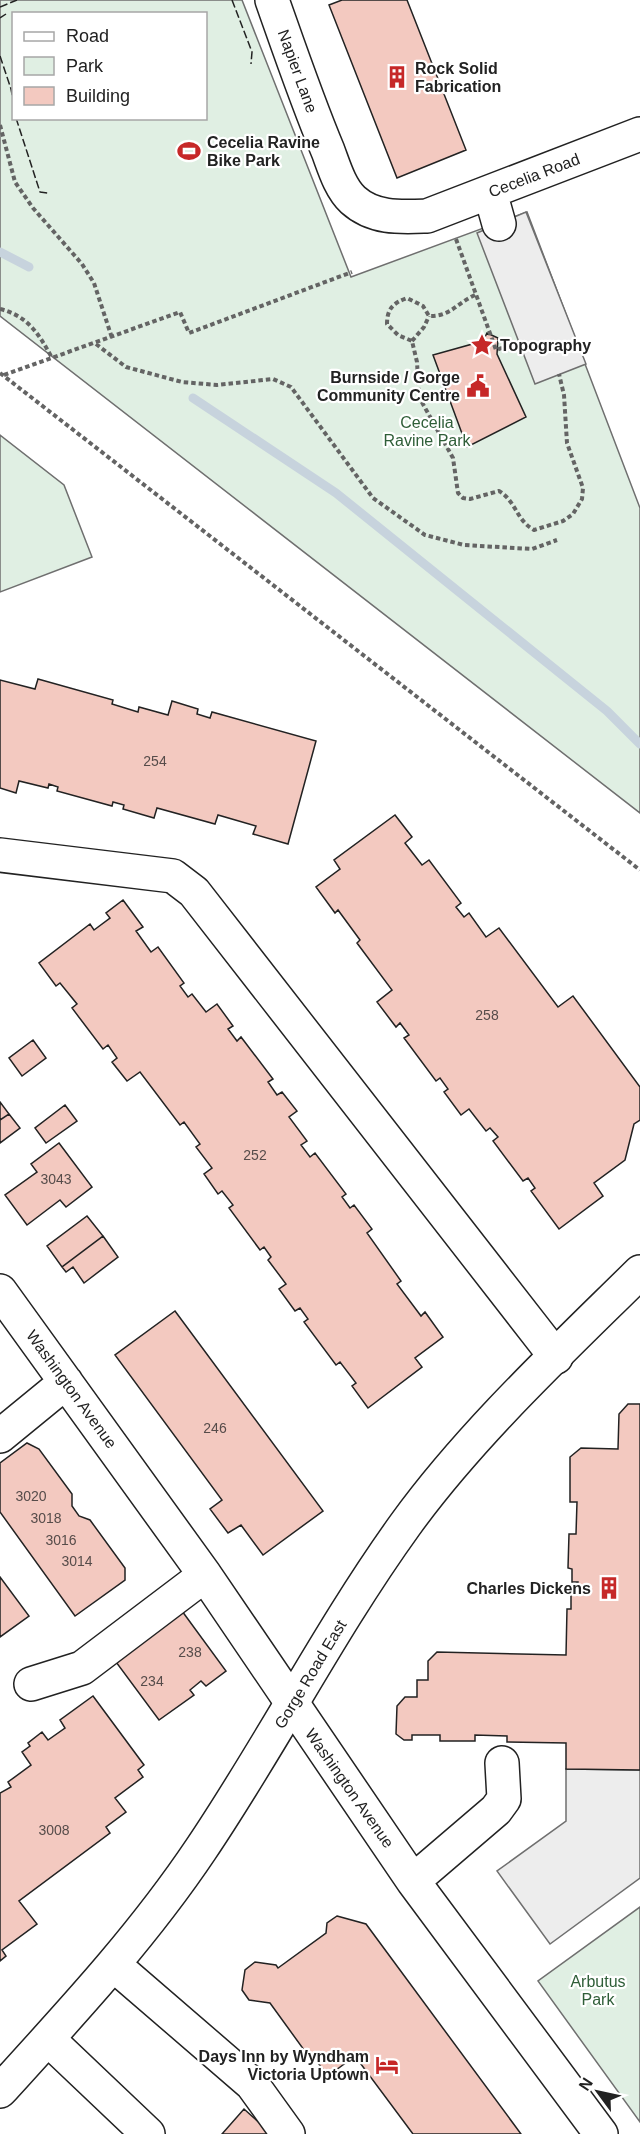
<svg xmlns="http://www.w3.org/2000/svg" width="640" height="2134" viewBox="0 0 640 2134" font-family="Helvetica,sans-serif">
	<rect width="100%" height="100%" fill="#fff"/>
	<path fill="#e0efe3" stroke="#6f6f6f" stroke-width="1.5" fill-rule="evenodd" d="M0,0H242L351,277L527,212L640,508V813L0,316ZM14,14H206V118H14Z
		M0,435L64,485L92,557L0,592Z
		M640,1907V2122L538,1981Z"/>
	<path fill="#ededed" stroke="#6f6f6f" stroke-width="1.5" d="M526,212L586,364L535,384L477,233Z
		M566,1769L640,1770V1878L550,1944L497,1871L566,1821Z"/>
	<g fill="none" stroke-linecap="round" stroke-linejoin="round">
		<path stroke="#c7d3dd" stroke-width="9" d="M0,252L29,267
			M193,398L336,493L607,711L640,744"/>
	</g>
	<path fill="#f3c9c0" stroke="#222" stroke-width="1.5" d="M342,0H407L466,150L397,178L329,5Z
		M487,333L498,338L497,354L526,417L467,447L433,355L483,341Z
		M38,679L113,700L112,704L138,712L139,707L168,715L172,701L198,709L197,714L210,718L212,712L316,741L288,844L253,834L256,826L218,815L215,824L157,808L154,818L123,809L124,805L113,802L112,806L57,791L58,787L49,784L48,788L19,781L16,793L0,788V680L35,689Z
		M395,815L412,837L405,843L422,865L429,860L461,903L456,907L464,917L469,913L486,937L499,928L558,1007L573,996L640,1087V1120L634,1124L625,1160L594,1183L603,1196L559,1229L531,1191L535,1188L528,1178L523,1181L493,1141L498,1137L490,1128L486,1131L469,1109L461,1115L444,1092L448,1089L440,1078L436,1081L404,1038L409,1035L400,1023L396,1027L377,1002L392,990L357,943L360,940L338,910L335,913L316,887L340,869L334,860Z
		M123,900L143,927L136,931L151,952L158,947L184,983L180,986L188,997L192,994L206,1012L217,1004L233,1026L228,1029L237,1041L241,1037L273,1079L268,1082L277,1095L282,1092L297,1111L289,1117L307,1141L301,1145L310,1157L315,1153L346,1194L342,1197L350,1208L354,1205L372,1229L367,1233L401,1281L397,1284L421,1316L425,1312L443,1337L415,1358L422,1367L368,1408L352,1386L356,1383L340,1362L336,1365L304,1322L308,1319L300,1308L295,1311L279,1289L286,1284L268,1260L271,1257L264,1247L260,1250L229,1208L233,1205L222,1191L218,1194L204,1174L212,1168L196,1147L200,1144L184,1122L180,1125L140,1072L127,1081L112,1062L117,1058L108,1045L103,1049L72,1008L77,1004L60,983L56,986L39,963L90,924L94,930L110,918L106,913Z
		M33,1040L46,1058L22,1076L9,1058Z
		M0,1102L9,1114L0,1120Z
		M65,1105L77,1121L46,1143L35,1128Z
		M9,1114L20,1128L0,1143V1120Z
		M59,1143L92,1187L66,1207L60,1200L27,1225L5,1195L37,1172L31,1164Z
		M87,1216L103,1236L62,1267L47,1246Z
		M103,1236L118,1257L84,1283L73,1267L66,1272L62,1267Z
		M175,1311L323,1511L263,1555L241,1525L228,1533L210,1509L222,1500L115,1355Z
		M628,1404H640V1770L566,1769V1743L507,1742V1736L475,1735V1741H440V1735H412V1740H404L396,1734L397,1706L405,1697H417V1680H428V1661L437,1652L566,1655L567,1609H571V1593H578V1582H572V1569L568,1568L569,1534H576L577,1502H570V1457L581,1448L618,1449L619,1414Z
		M27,1443L39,1449L72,1494V1506L79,1516L90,1520L125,1568V1580L75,1616L0,1512V1463Z
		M0,1577L29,1616L0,1637Z
		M182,1611L226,1671L206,1686L201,1681L190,1690L194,1695L159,1720L116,1662Z
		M93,1696L144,1765L138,1770L143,1777L115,1798L126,1812L106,1827L110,1833L19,1901L37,1924L2,1950L6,1956L0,1961V1793L11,1787L8,1782L31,1765L22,1752L30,1746L28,1743L42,1732L48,1740L65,1728L60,1720Z
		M337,1916L366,1924L521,2134H413L355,2056L328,2076L315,2059L312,2061L270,2003L249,2000L242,1990L245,1970L255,1962L276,1965L278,1968L326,1933L327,1923Z
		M244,2109L272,2134H222Z"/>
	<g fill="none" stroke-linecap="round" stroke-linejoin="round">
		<g stroke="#222" stroke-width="36">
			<path id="minor" d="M272,0C290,51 307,101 328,151C334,167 340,188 353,200C374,219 401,217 427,216L640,134
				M490,192L499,224
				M0,855L173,876L194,892L556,1357
				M0,1291L205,1575L413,1881L601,2134
				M0,1436L66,1382
				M31,1684L82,1668L205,1575
				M413,1881L496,1810L504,1799L502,1763
				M114,1965L252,2084L288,2134
				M48,2039L148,2134"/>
		</g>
		<g stroke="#222" stroke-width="36">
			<path id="major" d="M0,2091C71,2013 142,1937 201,1849C272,1744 330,1629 405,1525C470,1435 560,1351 640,1272"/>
		</g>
		<path stroke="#646464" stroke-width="4" stroke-dasharray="4.5 3" stroke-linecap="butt" d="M0,125L15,182L33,208L82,264L94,283L112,338
			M456,239L496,350L519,342
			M475,295C457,303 450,317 429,316L423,306L407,298C393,303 387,309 387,324L398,335L412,341L417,362L419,397L453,458L458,493L463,498L470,499L499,491C516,501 516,520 534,530L563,521L573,514L582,499L583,488L567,443L564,395L559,374
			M0,309C28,316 39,334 52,358
			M412,341L424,327L429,316
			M96,344L126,367L182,382L217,385L273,379L291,387L373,498L425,535L464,545L532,549L557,540
			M0,373L640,870
			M4,375L180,312L189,333L352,272"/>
		<use href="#minor" stroke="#fff" stroke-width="33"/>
		<use href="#major" stroke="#fff" stroke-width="33"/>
		<path stroke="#222" stroke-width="1.5" stroke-dasharray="8 3" stroke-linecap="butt" d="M232,0L252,52L251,64
			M0,7L17,0
			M0,18L6,14
			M0,56L11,89L14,105
			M16,118L40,192L48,193"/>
	</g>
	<defs>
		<g id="building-bare" transform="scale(1.8)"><path d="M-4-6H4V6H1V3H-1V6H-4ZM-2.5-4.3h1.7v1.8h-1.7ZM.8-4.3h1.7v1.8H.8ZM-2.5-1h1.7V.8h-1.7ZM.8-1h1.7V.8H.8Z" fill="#c62828" stroke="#fff" stroke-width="2.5" paint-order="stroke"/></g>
		<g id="stadium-bare" transform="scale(1.8)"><path d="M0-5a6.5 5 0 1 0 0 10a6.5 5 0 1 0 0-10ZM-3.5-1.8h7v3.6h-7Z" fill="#c62828" stroke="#fff" stroke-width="2.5" paint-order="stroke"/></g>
		<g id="sight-bare" transform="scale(1.8)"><path d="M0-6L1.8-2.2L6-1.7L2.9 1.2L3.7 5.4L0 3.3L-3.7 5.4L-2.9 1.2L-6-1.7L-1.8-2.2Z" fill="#c62828" stroke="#fff" stroke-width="2.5" paint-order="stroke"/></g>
		<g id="civic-bare" transform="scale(1.8)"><path d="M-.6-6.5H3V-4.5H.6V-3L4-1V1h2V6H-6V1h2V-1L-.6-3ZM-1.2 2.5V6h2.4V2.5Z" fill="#c62828" stroke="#fff" stroke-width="2.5" paint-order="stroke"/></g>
		<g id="hotel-bare" transform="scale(1.8)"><path d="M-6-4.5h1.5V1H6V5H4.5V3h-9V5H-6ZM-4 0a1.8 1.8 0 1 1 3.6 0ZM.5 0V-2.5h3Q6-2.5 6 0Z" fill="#c62828" stroke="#fff" stroke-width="2.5" paint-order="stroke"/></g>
	</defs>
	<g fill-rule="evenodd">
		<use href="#building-bare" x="397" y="77"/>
		<use href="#stadium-bare" x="189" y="151"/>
		<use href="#sight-bare" x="482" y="345"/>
		<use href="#civic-bare" x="478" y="386"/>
		<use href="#building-bare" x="609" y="1588"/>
		<use href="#hotel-bare" x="387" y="2065"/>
	</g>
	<g text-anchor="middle" stroke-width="4.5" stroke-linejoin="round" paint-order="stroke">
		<g font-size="14" fill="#564c4a">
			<text x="155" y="766">254</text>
			<text x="487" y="1020">258</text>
			<text x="255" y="1160">252</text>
			<text x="56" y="1184">3043</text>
			<text x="215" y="1433">246</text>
			<text x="31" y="1501">3020</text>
			<text x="46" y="1523">3018</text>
			<text x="61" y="1545">3016</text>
			<text x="77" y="1566">3014</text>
			<text x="190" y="1657">238</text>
			<text x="152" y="1686">234</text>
			<text x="54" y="1835">3008</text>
		</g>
		<g font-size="16" font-weight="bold" fill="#222" stroke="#fff" text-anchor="start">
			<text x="415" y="74">Rock Solid<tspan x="415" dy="18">Fabrication</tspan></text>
			<text x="207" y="148">Cecelia Ravine<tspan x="207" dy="18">Bike Park</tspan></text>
			<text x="500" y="351">Topography</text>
			<text x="460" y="383" text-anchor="end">Burnside / Gorge<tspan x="460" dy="18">Community Centre</tspan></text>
			<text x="591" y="1594" text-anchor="end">Charles Dickens</text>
			<text x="369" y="2062" text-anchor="end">Days Inn by Wyndham<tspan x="369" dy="18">Victoria Uptown</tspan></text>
		</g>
		<g font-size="16" fill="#222" stroke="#fff">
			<text transform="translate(298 71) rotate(70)" y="6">Napier Lane</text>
			<text transform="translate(534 175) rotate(-21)" y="6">Cecelia Road</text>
			<text transform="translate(72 1389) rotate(54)" y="6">Washington Avenue</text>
			<text transform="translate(310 1674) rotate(-59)" y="6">Gorge Road East</text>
			<text transform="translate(350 1788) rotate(55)" y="6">Washington Avenue</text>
		</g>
		<g font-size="16" fill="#2f5e38" stroke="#fff">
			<text x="427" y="428">Cecelia<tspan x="427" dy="18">Ravine Park</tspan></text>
			<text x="598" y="1987">Arbutus<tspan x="598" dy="18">Park</tspan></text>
		</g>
	</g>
	<rect x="12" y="12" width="195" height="108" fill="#ffffff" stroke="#a7a7a7" stroke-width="1.5"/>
	<rect x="24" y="32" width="30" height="9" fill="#ffffff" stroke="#a7a7a7" stroke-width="1.5"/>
	<text x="66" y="42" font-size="18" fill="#222222">Road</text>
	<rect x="24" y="57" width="30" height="18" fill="#e0efe3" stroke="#a7a7a7" stroke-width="1.5"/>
	<text x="66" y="72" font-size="18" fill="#222222">Park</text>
	<rect x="24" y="87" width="30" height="18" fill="#f3c9c0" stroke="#a7a7a7" stroke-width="1.5"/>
	<text x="66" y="102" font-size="18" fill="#222222">Building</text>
	<g transform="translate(598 2092) rotate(303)" stroke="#ffffff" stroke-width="4.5" paint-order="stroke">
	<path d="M0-4.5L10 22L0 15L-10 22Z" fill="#222222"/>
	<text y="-9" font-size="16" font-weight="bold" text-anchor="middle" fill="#222222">N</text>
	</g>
</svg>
